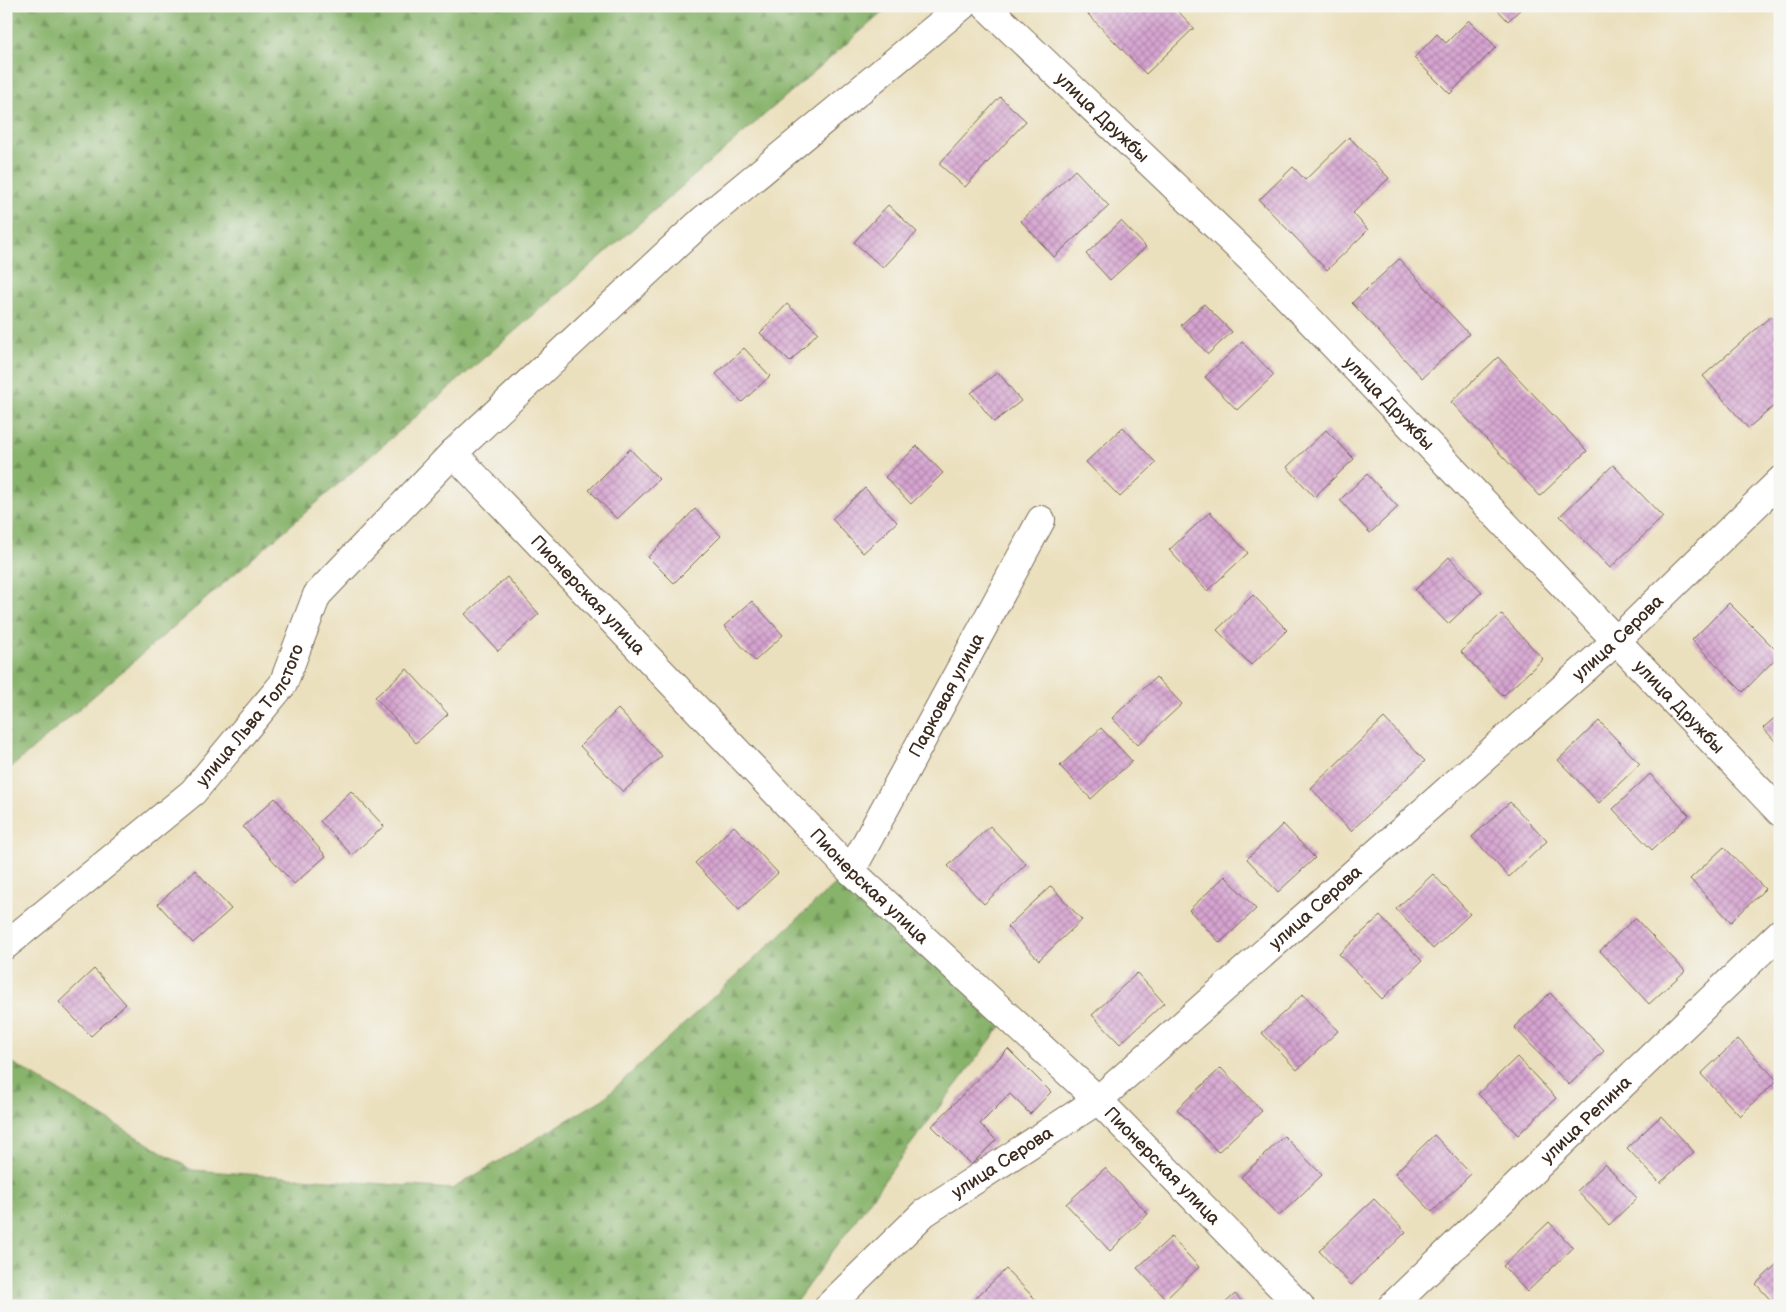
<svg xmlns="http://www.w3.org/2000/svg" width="1786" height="1312" viewBox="0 0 1786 1312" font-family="'Balsamiq Sans',sans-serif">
	<defs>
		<pattern id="forest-firs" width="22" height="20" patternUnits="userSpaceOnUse" patternTransform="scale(1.25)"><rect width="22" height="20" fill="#87b36b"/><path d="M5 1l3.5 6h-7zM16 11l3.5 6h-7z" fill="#709257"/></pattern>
		<pattern id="building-cross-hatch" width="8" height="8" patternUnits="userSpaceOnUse" patternTransform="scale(1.25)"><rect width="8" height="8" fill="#d6a4d1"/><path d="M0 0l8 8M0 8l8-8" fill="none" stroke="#af86a9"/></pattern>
	</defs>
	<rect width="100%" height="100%" fill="#f6f6f2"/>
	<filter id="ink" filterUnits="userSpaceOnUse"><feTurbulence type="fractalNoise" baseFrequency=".02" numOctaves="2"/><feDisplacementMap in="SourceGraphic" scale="10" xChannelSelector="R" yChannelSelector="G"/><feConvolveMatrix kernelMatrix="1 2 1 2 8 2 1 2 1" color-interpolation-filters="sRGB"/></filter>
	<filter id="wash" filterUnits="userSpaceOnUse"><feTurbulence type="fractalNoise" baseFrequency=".0096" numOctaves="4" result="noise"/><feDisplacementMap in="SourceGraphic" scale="20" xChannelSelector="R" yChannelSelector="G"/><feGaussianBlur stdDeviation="1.12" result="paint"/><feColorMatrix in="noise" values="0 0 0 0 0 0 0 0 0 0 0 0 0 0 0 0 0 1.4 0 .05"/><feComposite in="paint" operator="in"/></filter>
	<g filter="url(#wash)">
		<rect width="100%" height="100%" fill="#ebe0be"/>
		<path fill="url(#forest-firs)" stroke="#616e44" d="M6,6H890L6,772Z
			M845,875L1002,1025L908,1148L793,1306H6V1059L192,1170L452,1189L603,1099Z"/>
		<g id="blocks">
			<path fill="url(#building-cross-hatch)" d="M1089,6H1173L1194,28L1146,74L1084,10Z
				M1494,6H1524L1508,21Z
				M1469,20L1496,47L1450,94L1414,58L1437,34L1446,43Z
				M1000,97L1026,121L965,187L939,164Z
				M1349,137L1389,178L1353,213L1368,230L1327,270L1259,200L1293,167L1305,180Z
				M1075,170L1109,206L1054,257L1021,221Z
				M888,205L917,232L883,268L854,242Z
				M1121,221L1146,247L1110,280L1086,254Z
				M1399,259L1469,334L1422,378L1352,303Z
				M787,304L818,332L790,362L760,333Z
				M1204,304L1232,332L1208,354L1181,325Z
				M1771,316L1780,326V401L1748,428L1703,376Z
				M1242,342L1274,375L1237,410L1205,377Z
				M744,348L770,376L742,402L716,374Z
				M1498,357L1587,451L1540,496L1451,402Z
				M998,372L1021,401L994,422L971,393Z
				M1123,427L1156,463L1120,497L1086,462Z
				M1326,430L1354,459L1314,497L1287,467Z
				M917,446L943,473L911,504L885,477Z
				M630,449L659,479L617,519L589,490Z
				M1613,465L1663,517L1610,568L1560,516Z
				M1367,474L1398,507L1370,533L1340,500Z
				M865,488L897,522L863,553L832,519Z
				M695,509L721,536L674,583L648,557Z
				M1210,512L1248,553L1207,591L1169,550Z
				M1449,557L1482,592L1448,624L1415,590Z
				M507,577L539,614L498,651L465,614Z
				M1253,595L1287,630L1251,665L1217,630Z
				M752,601L783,635L755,661L724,626Z
				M1729,603L1780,654L1743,692L1692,640Z
				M1501,614L1543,659L1503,696L1461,652Z
				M407,669L448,714L416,743L375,697Z
				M1156,677L1182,704L1138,745L1112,718Z
				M618,709L662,756L623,792L580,746Z
				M1780,713V746L1763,728Z
				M1384,718L1425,761L1351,831L1311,788Z
				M1599,721L1640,764L1599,803L1558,760Z
				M1101,728L1132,761L1091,799L1060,766Z
				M1650,774L1689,815L1652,850L1613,809Z
				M351,791L384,826L352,855L320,821Z
				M275,798L326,856L294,884L243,827Z
				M1510,802L1547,841L1509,877L1472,837Z
				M1283,824L1315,858L1278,892L1247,859Z
				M734,826L778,873L739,910L695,863Z
				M990,826L1026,864L984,904L948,866Z
				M1724,847L1765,889L1731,922L1690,879Z
				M195,870L231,909L193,943L158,904Z
				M1433,874L1470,914L1433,949L1396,909Z
				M1225,876L1256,909L1220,943L1189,910Z
				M1051,886L1082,920L1039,960L1007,927Z
				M1380,916L1422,961L1382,999L1339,954Z
				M1635,918L1685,971L1649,1004L1600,951Z
				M94,969L126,1004L91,1036L59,1002Z
				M1137,973L1164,1003L1120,1044L1092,1015Z
				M1550,993L1604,1051L1569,1085L1514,1027Z
				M1303,994L1338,1031L1297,1070L1262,1033Z
				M1738,1039L1777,1080L1740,1116L1701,1074Z
				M1008,1049L1051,1092L1030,1114L1010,1094L980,1124L996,1140L971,1165L932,1126Z
				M1517,1057L1556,1098L1518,1135L1478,1094Z
				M1221,1068L1262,1111L1218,1152L1177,1109Z
				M1661,1116L1694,1152L1660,1183L1627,1148Z
				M1434,1135L1471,1174L1432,1212L1395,1173Z
				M1284,1136L1322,1175L1279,1216L1241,1177Z
				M1605,1164L1637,1198L1609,1225L1577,1191Z
				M1105,1168L1148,1214L1110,1251L1066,1204Z
				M1374,1199L1406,1232L1351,1285L1319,1251Z
				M1549,1222L1573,1248L1527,1292L1503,1266Z
				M1171,1237L1199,1267L1166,1299L1137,1268Z
				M1780,1261V1306H1776L1756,1284Z
				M1006,1269L1039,1303L1036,1306H967Z
				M1235,1294L1246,1306H1222Z"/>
		</g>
	</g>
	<g filter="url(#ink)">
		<use href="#blocks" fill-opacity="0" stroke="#796a56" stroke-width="1"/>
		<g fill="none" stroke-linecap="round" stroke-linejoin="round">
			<g stroke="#796a56" stroke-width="30">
				<g id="street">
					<path id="s1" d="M986,6L1258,266L1780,812"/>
					<path id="s2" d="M453,453L851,871L1098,1100L1300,1306"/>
					<path id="s3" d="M851,871L1041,520"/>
					<path id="s4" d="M6,945L193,792L283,684L317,595L453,453L703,220L962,6"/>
					<path id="s5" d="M829,1306L924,1213L1098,1100L1616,641L1780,481"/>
					<path id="s6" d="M1392,1306L1780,933"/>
				</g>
			</g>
			<use href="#street" stroke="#fff" stroke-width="28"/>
		</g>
	</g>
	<g text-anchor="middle" stroke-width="4" stroke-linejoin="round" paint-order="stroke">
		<g font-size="18" fill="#3b2a1e" stroke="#f6f6f2">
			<text dy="6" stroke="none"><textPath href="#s1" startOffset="161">улица Дружбы</textPath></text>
			<text dy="6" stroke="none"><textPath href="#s1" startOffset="566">улица Дружбы</textPath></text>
			<text dy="6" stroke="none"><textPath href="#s2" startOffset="196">Пионерская улица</textPath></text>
			<text dy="6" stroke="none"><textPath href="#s5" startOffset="1036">улица Серова</textPath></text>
			<text dy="6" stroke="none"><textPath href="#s3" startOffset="200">Парковая улица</textPath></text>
			<text dy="6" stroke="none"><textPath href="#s1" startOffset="986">улица Дружбы</textPath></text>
			<text dy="6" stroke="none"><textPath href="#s4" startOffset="338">улица Льва Толстого</textPath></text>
			<text dy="6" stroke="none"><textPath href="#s2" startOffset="601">Пионерская улица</textPath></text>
			<text dy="6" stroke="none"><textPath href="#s5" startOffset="631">улица Серова</textPath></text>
			<text dy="6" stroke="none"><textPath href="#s6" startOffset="269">улица Репина</textPath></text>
			<text dy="6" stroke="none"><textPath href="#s5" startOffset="226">улица Серова</textPath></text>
			<text dy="6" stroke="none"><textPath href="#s2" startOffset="1006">Пионерская улица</textPath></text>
		</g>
	</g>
	<rect width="1786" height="1312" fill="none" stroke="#f6f6f2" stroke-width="25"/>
</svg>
